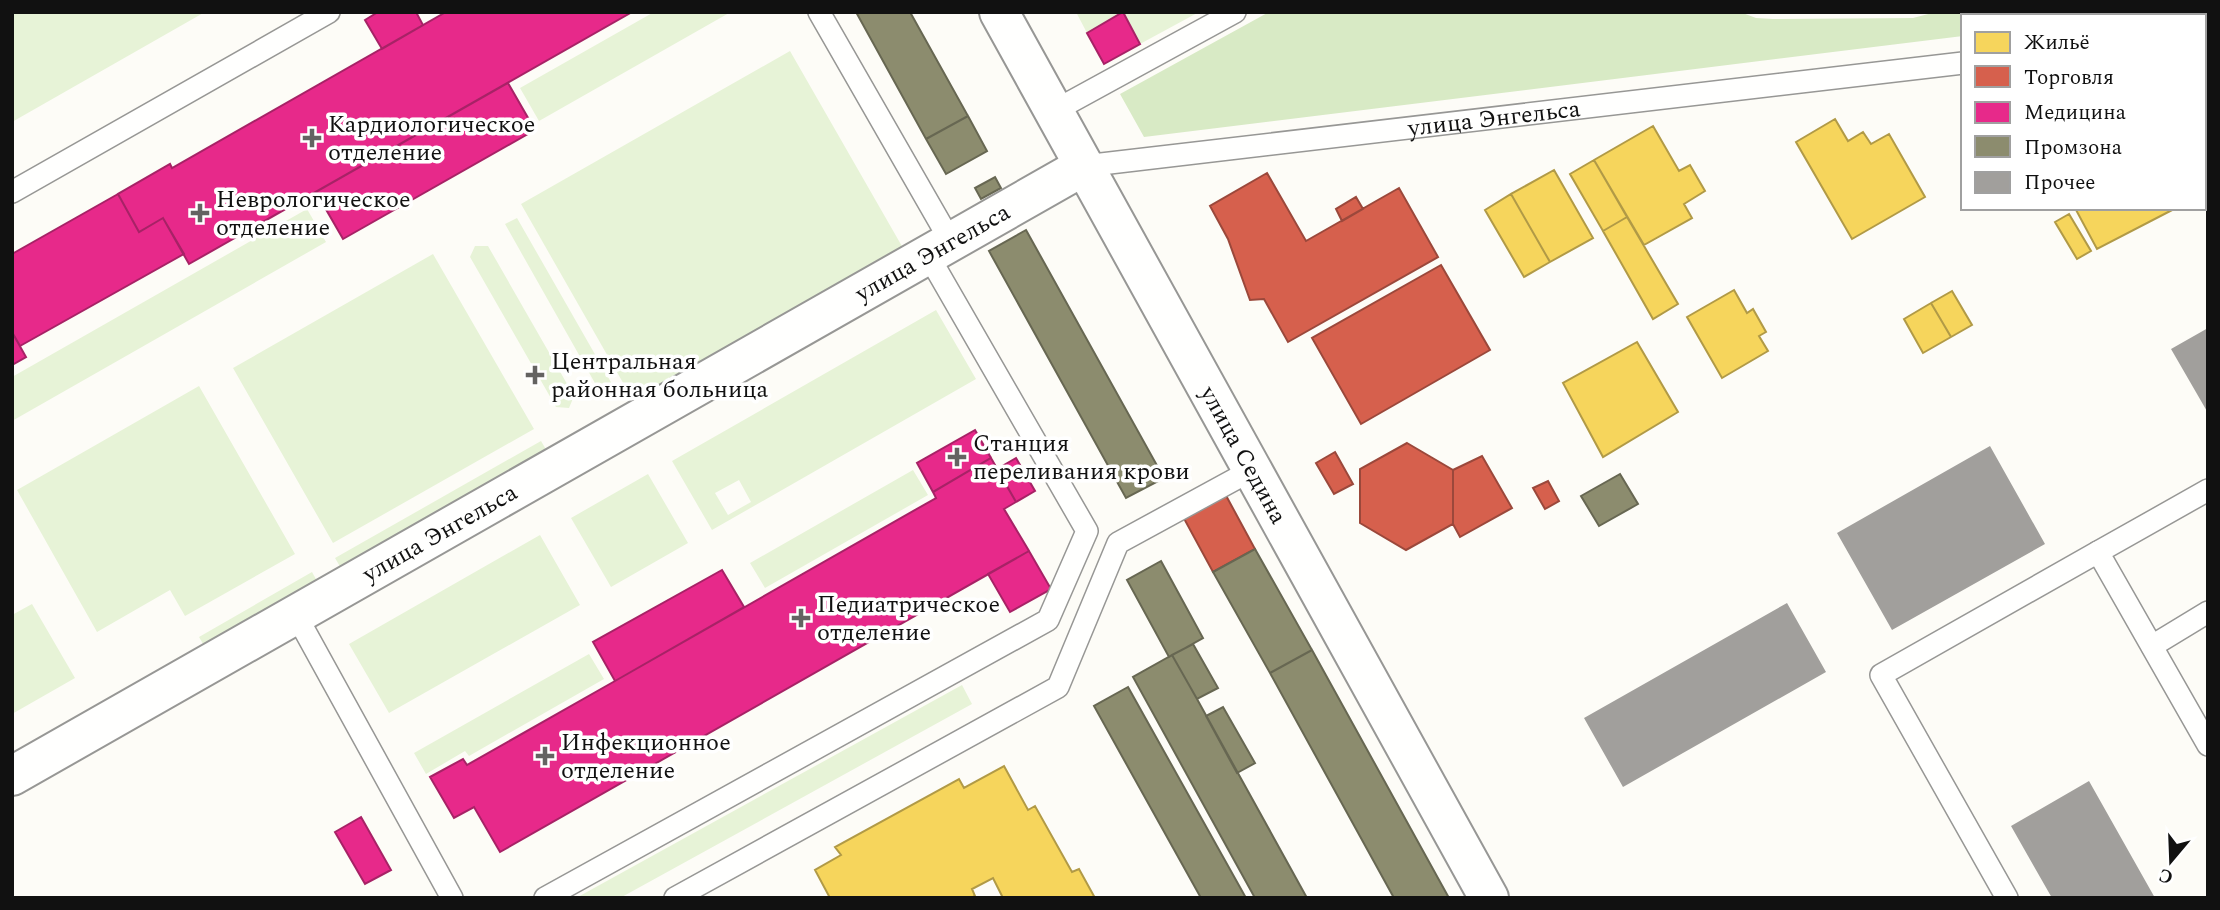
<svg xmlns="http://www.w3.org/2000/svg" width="2220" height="910" viewBox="0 0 2220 910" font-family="Spectral,serif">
	<rect width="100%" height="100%" fill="#fdfcf7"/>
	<path fill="#e7f3d7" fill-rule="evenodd" d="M12,12H205L12,122Z
		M654,12L729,13L539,121L520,88Z
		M1076,12H1199L1140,44L1124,13L1087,33Z
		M790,51L907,255L638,409L521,204Z
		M307,209L326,242L12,421V377Z
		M517,218L612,384L600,392L505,224Z
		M475,246H488L574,396L569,408L556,407L470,257Z
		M433,254L534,429L333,543L233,368Z
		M936,310L976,379L712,530L672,461ZM739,480L751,502L728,515L715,493Z
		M199,386L295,554L185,616L170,590L97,632L17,490Z
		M541,441L551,458L345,575L335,558Z
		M913,470L928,495L765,588L750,563Z
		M648,474L688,543L611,587L571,518Z
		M540,535L580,605L389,713L349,644Z
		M312,572L322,590L209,654L199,637Z
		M32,604L75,678L12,714V615Z
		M589,654L604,679L469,756L465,751L426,774L414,753Z
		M962,685L972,704L620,898H576Z"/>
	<path fill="#d8eac5" d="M1269,12H1740L1756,18L1773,19L1913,18L1936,12H1977L1981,16H1963V36L1144,137L1120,94Z"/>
	<path fill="#f6d55c" stroke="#b19a46" stroke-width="2" d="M2208,99V136L2204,130V101Z
		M1835,119L1848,141L1863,132L1871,144L1889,134L1925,197L1852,239L1796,142Z
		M1653,126L1679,171L1690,165L1705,191L1684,204L1692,218L1644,245L1594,160Z
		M1594,160L1627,217L1603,231L1570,174Z
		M1554,170L1593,238L1550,262L1511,194Z
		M1511,194L1550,262L1524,277L1485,210Z
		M2075,208H2176L2097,249Z
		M2069,214L2091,251L2077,259L2055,222Z
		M1627,217L1678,304L1653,319L1603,231Z
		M1734,290L1747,313L1753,309L1766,332L1759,336L1768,351L1722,378L1687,317Z
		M1952,291L1972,325L1951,337L1931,303Z
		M1931,303L1951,337L1923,353L1904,319Z
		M1637,342L1678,412L1603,457L1563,383Z
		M1004,766L1028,810L1035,806L1072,872L1079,869L1095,898H1003L993,878L972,889L975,896L971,898H830L815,870L841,855L835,847L959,779L964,788Z"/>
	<path fill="#d6604d" stroke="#9b483b" stroke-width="2" d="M1267,173L1306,241L1399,188L1438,257L1288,342L1264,299L1250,300L1228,239L1210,206Z
		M1356,197L1363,209L1342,221L1336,209Z
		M1441,265L1490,350L1361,424L1312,338Z
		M1407,443L1453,470V524L1406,550L1360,523V469Z
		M1335,452L1353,484L1334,494L1316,463Z
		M1482,456L1512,508L1460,537L1453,524V470Z
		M1548,481L1559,501L1545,509L1533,488Z
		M1223,490L1255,549L1213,572L1181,513Z"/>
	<path fill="#e7298a" stroke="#a72266" stroke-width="2" d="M378,12H416L423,25L382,49L365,20Z
		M446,12H632L189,264L163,218L139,232L118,194L170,164L172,168Z
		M1123,12L1140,44L1104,64L1087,33Z
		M508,83L535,130L343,239L316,192Z
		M118,194L139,232L163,218L184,254L20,346L12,332V254Z
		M12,332L26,357L12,365Z
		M975,430L991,458L933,492L917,463Z
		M991,458L1016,502L1004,509L1029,551L500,852L474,807L454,818L430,777L463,759L467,765L615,681L936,498L933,492Z
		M1016,458L1035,491L1016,502L997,469Z
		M1029,551L1051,589L1010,612L988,574Z
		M722,570L744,607L615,681L593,642Z
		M361,817L391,870L365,884L335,832Z"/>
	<path fill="#8c8c6e" stroke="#676752" stroke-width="2" d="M856,12H910L968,116L926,139Z
		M968,116L987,151L946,174L926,139Z
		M995,177L1001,188L981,199L975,188Z
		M1026,230L1164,478L1126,498L989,251Z
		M1620,474L1638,504L1599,526L1581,496Z
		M1255,549L1312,650L1270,673L1213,572Z
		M1161,561L1203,638L1169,657L1127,580Z
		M1193,644L1218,688L1197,699L1172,655Z
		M1312,650L1449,898H1394L1270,673Z
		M1172,655L1197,699L1307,898H1255L1133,677Z
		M1128,687L1246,898H1201L1094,706Z
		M1223,707L1255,763L1237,773L1206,716Z"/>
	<path fill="#a19f9c" d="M2208,328V413L2171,349Z
		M1990,446L2045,544L1892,630L1837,533Z
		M1787,603L1826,672L1623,787L1584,718Z
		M2089,781L2155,898H2052L2011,826Z"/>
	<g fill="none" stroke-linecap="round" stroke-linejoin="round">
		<g stroke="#979795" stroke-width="24">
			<g id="service">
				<path d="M819,12L951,242"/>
				<path d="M1054,111L1235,12"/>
				<path id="s1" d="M1084,166L1963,63"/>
				<path d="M12,192L329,12"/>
				<path d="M2208,490L2098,552L2208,745"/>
				<path d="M296,615L452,898"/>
				<path d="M2152,646L2208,612"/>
				<path d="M545,898L1048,620L1087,531L928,255"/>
				<path d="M675,898L1058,687L1118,543L1252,470"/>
				<path d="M2007,898L1881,675L2098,552"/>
			</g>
		</g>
		<g stroke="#979795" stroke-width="42">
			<g id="minor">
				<path id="s2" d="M12,776L1084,166"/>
			</g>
		</g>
		<g stroke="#979795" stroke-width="42">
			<g id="tertiary">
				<path id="s3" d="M999,12L1489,898"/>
			</g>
		</g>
		<use href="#service" stroke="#fffffe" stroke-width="21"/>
		<use href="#minor" stroke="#fffffe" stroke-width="38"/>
		<use href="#tertiary" stroke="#fffffe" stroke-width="38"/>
	</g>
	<g fill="#646362" stroke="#fff" stroke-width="2.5">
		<path d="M308.5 127.5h7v7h7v7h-7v7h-7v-7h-7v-7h7z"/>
		<path d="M196.5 202.5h7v7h7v7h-7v7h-7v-7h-7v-7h7z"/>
		<path d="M531.5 364.5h7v7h7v7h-7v7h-7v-7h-7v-7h7z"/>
		<path d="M953.5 446.5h7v7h7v7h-7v7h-7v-7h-7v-7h7z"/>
		<path d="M797.5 607.5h7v7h7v7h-7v7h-7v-7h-7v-7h7z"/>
		<path d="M541.5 745.5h7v7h7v7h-7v7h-7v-7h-7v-7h7z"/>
	</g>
	<g text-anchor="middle" stroke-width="7" stroke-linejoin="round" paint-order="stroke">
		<g font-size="24" fill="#111" stroke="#fff">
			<text dy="8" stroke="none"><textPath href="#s1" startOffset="413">улица Энгельса</textPath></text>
			<text dy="8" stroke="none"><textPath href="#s2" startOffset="1059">улица Энгельса</textPath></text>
			<text dy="8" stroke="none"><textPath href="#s3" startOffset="506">улица Седина</textPath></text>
			<text dy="8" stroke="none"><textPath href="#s2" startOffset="492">улица Энгельса</textPath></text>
		</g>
		<g font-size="24" fill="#111" stroke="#fff" text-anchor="start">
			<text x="328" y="132">Кардиологическое<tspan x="328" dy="28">отделение</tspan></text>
			<text x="216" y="207">Неврологическое<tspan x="216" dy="28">отделение</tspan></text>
			<text x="551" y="369">Центральная<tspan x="551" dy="28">районная больница</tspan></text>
			<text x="973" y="451">Станция<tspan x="973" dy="28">переливания крови</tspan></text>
			<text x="817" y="612">Педиатрическое<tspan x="817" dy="28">отделение</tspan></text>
			<text x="561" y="750">Инфекционное<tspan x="561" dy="28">отделение</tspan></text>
		</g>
	</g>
	<rect width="2220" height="910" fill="none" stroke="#111111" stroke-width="28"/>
	<rect x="1961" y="14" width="245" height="196" fill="#ffffff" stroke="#a0a0a0" stroke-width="2"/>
	<rect x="1975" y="32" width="35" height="21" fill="#f6d55c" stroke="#a0a0a0" stroke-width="2"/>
	<text x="2024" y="49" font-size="21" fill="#111111">Жильё</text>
	<rect x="1975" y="66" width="35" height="21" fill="#d6604d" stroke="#a0a0a0" stroke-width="2"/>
	<text x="2024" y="84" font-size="21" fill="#111111">Торговля</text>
	<rect x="1975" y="102" width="35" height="21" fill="#e7298a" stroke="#a0a0a0" stroke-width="2"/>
	<text x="2024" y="119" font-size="21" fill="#111111">Медицина</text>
	<rect x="1975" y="136" width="35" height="21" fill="#8c8c6e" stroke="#a0a0a0" stroke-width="2"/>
	<text x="2024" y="154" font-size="21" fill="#111111">Промзона</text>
	<rect x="1975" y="172" width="35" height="21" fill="#a19f9c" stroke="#a0a0a0" stroke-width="2"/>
	<text x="2024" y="189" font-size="21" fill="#111111">Прочее</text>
	<g transform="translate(2171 861) rotate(199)" stroke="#ffffff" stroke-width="5" paint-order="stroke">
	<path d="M0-5L12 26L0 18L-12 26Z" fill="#111111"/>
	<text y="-10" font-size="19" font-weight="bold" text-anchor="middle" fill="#111111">С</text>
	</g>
</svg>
